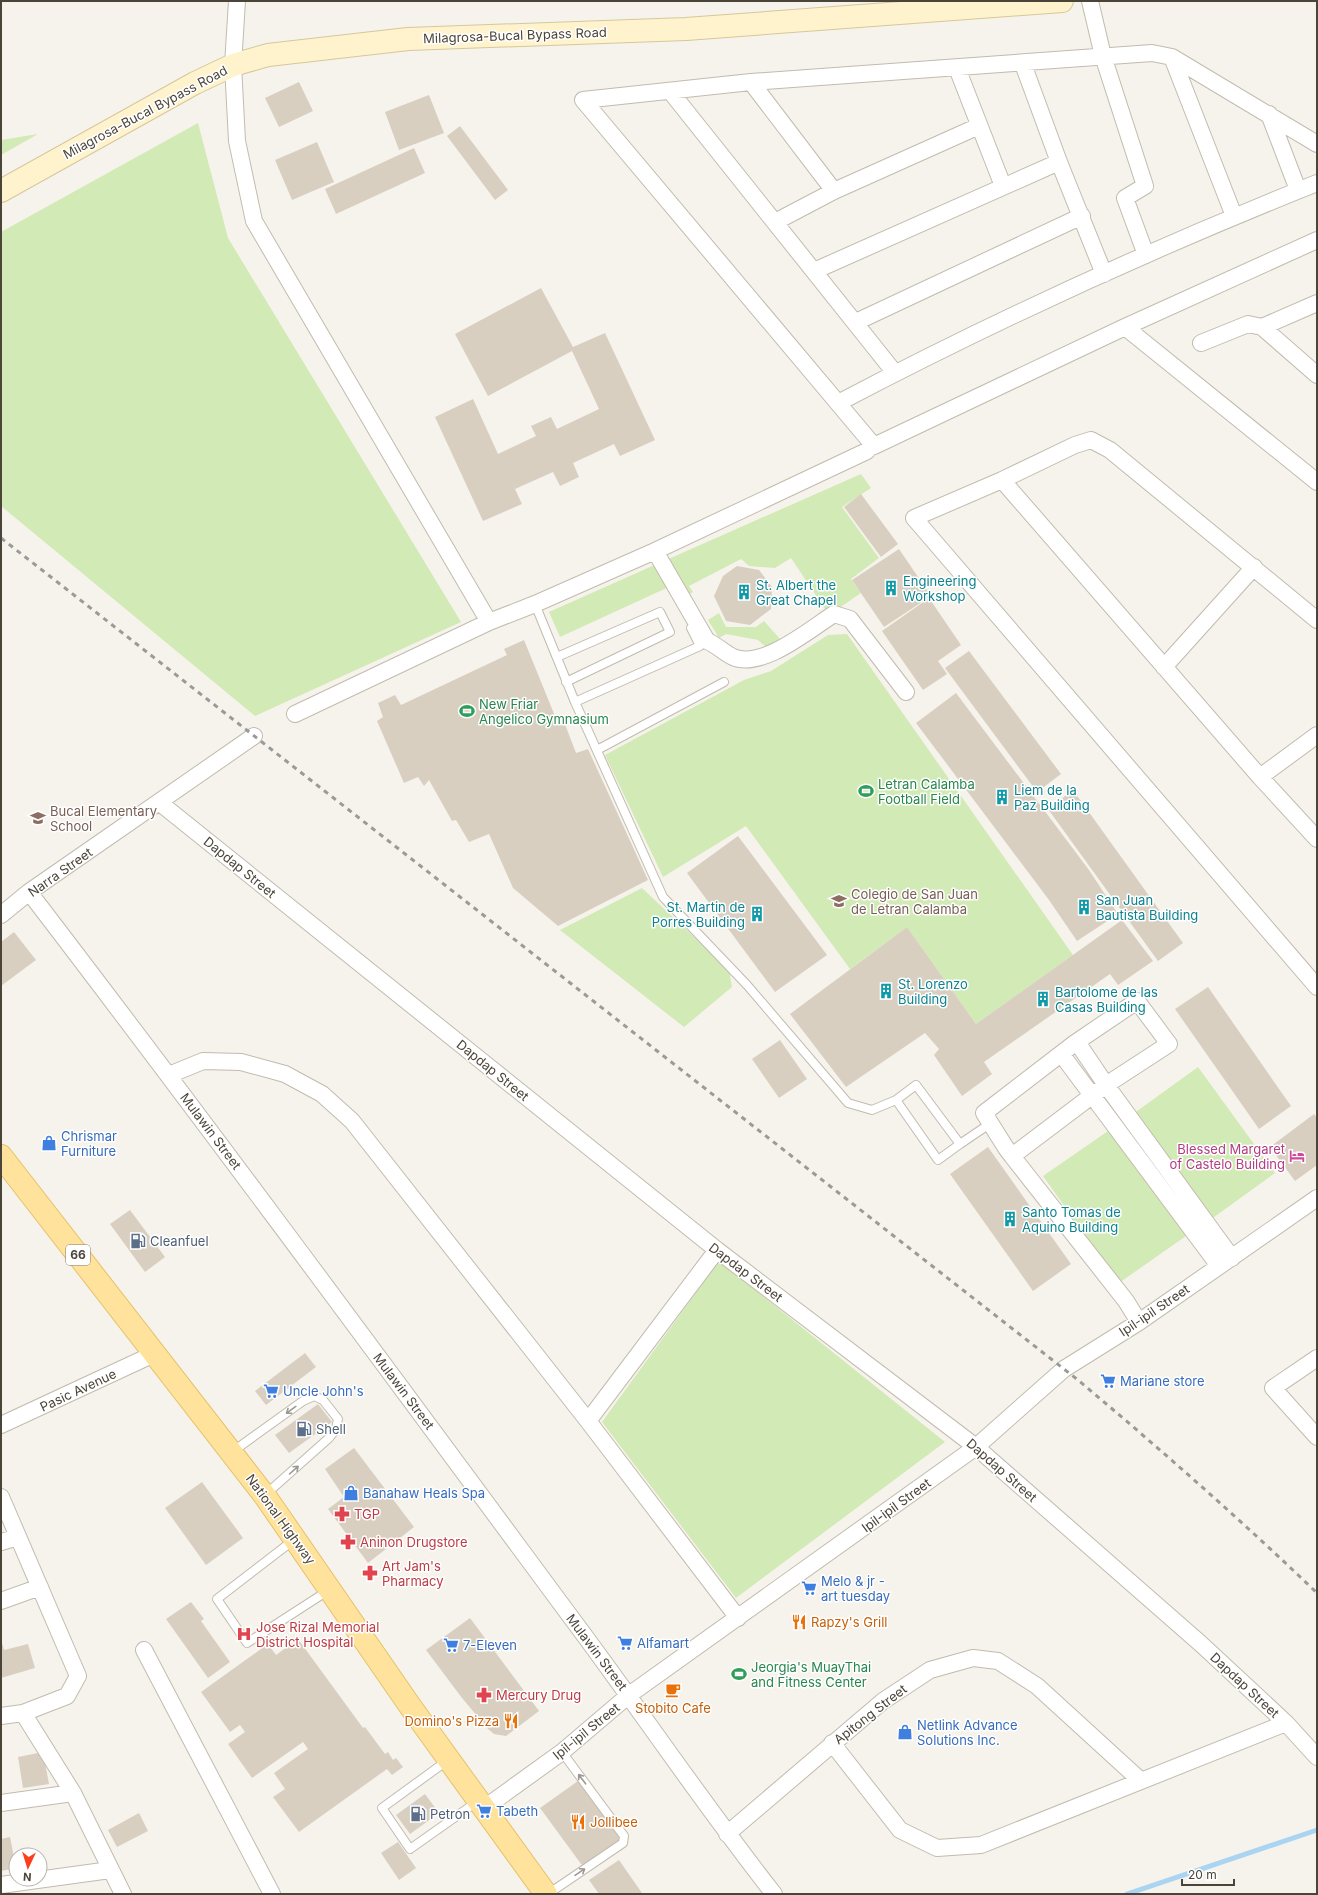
<svg xmlns="http://www.w3.org/2000/svg" width="1318" height="1895" viewBox="0 0 1318 1895" font-family="Inter,sans-serif">
	<rect width="100%" height="100%" fill="#f6f3ec"/>
	<path fill="#d2eab5" d="M198,123L228,238L461,622L255,716L1,506V232Z
		M38,134L1,155V140Z
		M861,474L871,488L842,507L879,558L851,579L861,593L829,615L791,558L775,568L749,566L741,559L689,586L693,592L684,597L664,561Z
		M659,563L671,586L560,637L549,612Z
		M719,613L726,627H756L764,621L781,640L768,649L758,640L726,634L719,638L708,620Z
		M847,634L1073,955L976,1024L907,927L850,969L746,826L663,877L605,755L744,680L771,671L828,635Z
		M642,888L729,970L732,987L684,1027L560,930Z
		M1198,1067L1275,1173L1210,1220L1133,1114Z
		M1111,1129L1186,1236L1119,1283L1043,1176Z
		M719,1261L945,1442L736,1598L602,1422Z"/>
	<g fill="none" stroke-linecap="round" stroke-linejoin="round">
		<path stroke="#a9d4f2" stroke-width="5" d="M1127,1894L1317,1830"/>
	</g>
	<path fill="#d8cfc1" d="M299,82L313,111L279,127L265,98Z
		M429,95L444,133L399,150L385,112Z
		M460,126L508,190L495,200L447,136Z
		M317,142L334,182L292,200L275,160Z
		M414,148L425,173L336,214L325,189Z
		M541,288L573,347L605,333L655,440L620,456L614,444L573,463L579,477L560,486L553,472L515,489L522,504L483,521L435,417L473,399L498,454L536,436L531,426L551,417L557,429L599,409L572,351L488,396L455,334Z
		M861,494L898,544L881,557L844,507Z
		M899,549L931,596L884,627L852,580Z
		M737,566L759,570L772,587L771,609L750,625L726,621L714,596L723,576Z
		M929,598L961,645L938,661L947,674L923,690L882,631Z
		M524,640L557,721L563,719L576,753L588,749L648,880L558,926L513,888L489,834L469,842L456,820L452,821L429,780L424,786L418,777L404,783L377,721L383,717L378,703L395,695L401,705L507,655L504,649Z
		M969,651L1061,774L1037,792L945,668Z
		M956,693L1089,870L1118,914L1077,941L1049,900L916,723Z
		M1073,790L1183,943L1158,961L1048,809Z
		M738,836L827,955L775,992L687,873Z
		M1122,920L1153,961L1118,985L1110,974L984,1062L992,1074L962,1096L934,1055L939,1049L925,1033L846,1087L790,1014L907,927L976,1024Z
		M14,932L36,960L1,986V942Z
		M1208,987L1291,1106L1259,1129L1175,1009Z
		M780,1040L807,1079L779,1098L752,1059Z
		M1314,1114L1317,1118V1165L1295,1181L1270,1147Z
		M988,1147L1071,1264L1033,1291L950,1174Z
		M130,1210L165,1257L145,1272L110,1224Z
		M305,1353L316,1367L266,1405L255,1391Z
		M318,1404L332,1422L289,1453L275,1435Z
		M354,1448L414,1527L368,1563L328,1509L344,1497L325,1469Z
		M202,1482L243,1538L206,1565L165,1508Z
		M191,1602L204,1619L201,1621L230,1662L208,1678L166,1619Z
		M470,1618L539,1711L506,1736L494,1734L488,1729L462,1698L426,1650Z
		M1,1639L4,1650L28,1644L35,1668L1,1678Z
		M298,1639L363,1728L365,1727L385,1754L388,1752L393,1760L396,1758L403,1767L392,1775L387,1769L299,1832L273,1797L285,1789L274,1773L308,1749L303,1742L252,1778L228,1744L245,1732L240,1725L230,1732L201,1692L268,1644L276,1655Z
		M43,1752L49,1784L23,1788L18,1757Z
		M578,1781L622,1840L584,1868L540,1808Z
		M425,1794L439,1813L410,1834L396,1815Z
		M139,1813L148,1831L117,1847L108,1830Z
		M10,1837L16,1868L1,1871V1839Z
		M398,1842L416,1868L399,1880L381,1853Z
		M619,1860L642,1893L641,1894H599L589,1880Z"/>
	<g fill="none" stroke-linecap="round" stroke-linejoin="round">
		<g stroke="#c2bbae" stroke-width="10">
			<path id="lane" d="M535,604L575,702
				M691,628L700,646L575,702L663,897L747,985L848,1103L872,1110L896,1100L916,1085L960,1144L991,1123
				M557,657L660,612L670,632L566,682
				M597,750L724,682
				M896,1100L938,1160L960,1144
				M232,1452L303,1401L314,1396L323,1400L338,1419L336,1429L329,1438L265,1495
				M295,1539L217,1599L247,1643L329,1590
				M448,1760L382,1808L410,1849L478,1801
				M548,1894L623,1843L624,1836L562,1752"/>
		</g>
		<g stroke="#c2bbae" stroke-width="18">
			<path id="street" d="M237,1L233,65L237,141L254,221L489,622
				M1090,1L1103,56L1145,186L1125,198L1146,255
				M1172,57L1234,216
				M1023,64L1059,162L1104,274
				M957,68L1003,186
				M751,82L834,191
				M670,91L895,373
				M583,100L874,446L1125,327L1317,240
				M583,100L751,82L1152,53L1172,57L1317,144
				M1269,114L1298,190
				M775,222L834,191L979,126
				M814,271L1059,162
				M856,322L1082,216
				M1125,327L1317,482
				M1262,327L1317,303
				M1201,343L1248,324L1262,327L1317,375
				M838,403C994,321 1154,248 1317,183
				M1002,480L1260,777L1317,839
				M655,551L707,641C717,645 724,653 733,657C762,670 810,629 834,614L850,619L906,692
				M1317,620L1110,450L1091,440L1075,445L1002,480L914,518L1317,987
				M1164,667L1254,567
				M295,714L489,622L535,604L655,551L867,451
				M1260,777L1317,735
				M160,803L717,1250L976,1447L1201,1644L1286,1723L1317,1757
				M29,892C212,1131 391,1374 570,1616C639,1708 703,1804 774,1894
				M1,915L29,892L254,736
				M1077,1042L1106,1085L1232,1258
				M1062,1055L1219,1266
				M169,1075L203,1061L241,1062L285,1074L322,1094L352,1121L588,1421L738,1618
				M1012,1156L1106,1085L1169,1044L1137,1001L1075,1043L984,1113L1006,1148L1012,1156L1126,1301L1139,1322
				M1317,1358L1273,1388L1317,1437
				M588,1421L717,1250
				M1,1425L154,1354
				M1,1497L78,1676L67,1696L23,1713L1,1716
				M1,1542L18,1537
				M1,1601L40,1587
				M144,1650L272,1894
				M23,1713L73,1793L123,1894
				M832,1743L900,1830L937,1848L981,1845L1286,1723
				M1,1803L73,1793
				M483,1809L562,1752L629,1695L976,1447L1064,1369L1139,1322L1317,1198
				M727,1834L883,1701L930,1670L973,1658L998,1661L1037,1686L1141,1781
				M1,1885L110,1870"/>
		</g>
		<g stroke="#d6c79b" stroke-width="24">
			<path id="secondary" d="M1,191L195,83L233,65L268,55L408,39L686,29L1062,1"/>
		</g>
		<g stroke="#e6c16a" stroke-width="24">
			<path id="primary" d="M1,1156L265,1496L410,1706L546,1894"/>
		</g>
		<use href="#lane" stroke="#fff" stroke-width="8"/>
		<use href="#street" stroke="#fff" stroke-width="16"/>
		<use href="#secondary" stroke="#fff3cd" stroke-width="22"/>
		<use href="#primary" stroke="#ffe39c" stroke-width="22"/>
		<path stroke="#9a9a9a" stroke-width="3" stroke-dasharray="5 5" stroke-linecap="butt" d="M1,538L1078,1380C1160,1449 1240,1519 1317,1593"/>
	</g>
	<defs><path id="oneway-shaft" d="M-6 0H5M1.5-3L5.5 0L1.5 3" fill="none" stroke-width="1.6" stroke-linecap="round" stroke-linejoin="round"/></defs>
	<g stroke="#9c9892">
		<use href="#oneway-shaft" transform="translate(291 1410) rotate(144)"/>
		<use href="#oneway-shaft" transform="translate(294 1470) rotate(-42)"/>
		<use href="#oneway-shaft" transform="translate(582 1779) rotate(-127)"/>
		<use href="#oneway-shaft" transform="translate(580 1872) rotate(-34)"/>
	</g>
	<defs>
		<g id="building-bare" transform="scale(1.2)"><path d="M-4-6H4V6H1V3H-1V6H-4ZM-2.5-4.3h1.7v1.8h-1.7ZM.8-4.3h1.7v1.8H.8ZM-2.5-1h1.7V.8h-1.7ZM.8-1h1.7V.8H.8Z" fill="#0f9aa8" stroke="#fff" stroke-width="2.5" paint-order="stroke"/></g>
		<g id="stadium-bare" transform="scale(1.2)"><path d="M0-5a6.5 5 0 1 0 0 10a6.5 5 0 1 0 0-10ZM-3.5-1.8h7v3.6h-7Z" fill="#2e9e5b" stroke="#fff" stroke-width="2.5" paint-order="stroke"/></g>
		<g id="school-bare" transform="scale(1.2)"><path d="M0-5L7-2L0 1L-7-2ZM-4 1L0 2.5L4 1V4Q0 6-4 4Z" fill="#8d6e63" stroke="#fff" stroke-width="2.5" paint-order="stroke"/></g>
		<g id="university-bare" transform="scale(1.2)"><path d="M0-5L7-2L0 1L-7-2ZM-4 1L0 2.5L4 1V4Q0 6-4 4Z" fill="#8d6e63" stroke="#fff" stroke-width="2.5" paint-order="stroke"/></g>
		<g id="shop-bare" transform="scale(1.2)"><path d="M-5-2.5h2.3a2.7 3.5 0 0 1 5.4 0H5L5.5 6h-11ZM-1.5-2.5h3a1.5 2.3 0 0 0-3 0Z" fill="#3f7fe0" stroke="#fff" stroke-width="2.5" paint-order="stroke"/></g>
		<g id="hotel-bare" transform="scale(1.2)"><path d="M-6-4.5h1.5V1H6V5H4.5V3h-9V5H-6ZM-4 0a1.8 1.8 0 1 1 3.6 0ZM.5 0V-2.5h3Q6-2.5 6 0Z" fill="#d1479c" stroke="#fff" stroke-width="2.5" paint-order="stroke"/></g>
		<g id="fuel-bare" transform="scale(1.2)"><path d="M-5.5-6h7V0h2V4h1.3V-2.5L3-4.5l.8-.8L6-3V5H2.5V1h-1V6h-7ZM-4.2-4.7v3.2H.2V-4.7Z" fill="#5c6f8a" stroke="#fff" stroke-width="2.5" paint-order="stroke"/></g>
		<g id="supermarket-bare" transform="scale(1.2)"><path d="M-6-5.5h2.5l.6 2H6L4.5 2H-2.5L-4.4-4H-6ZM-1.5 3.2a1.3 1.3 0 1 0 .1 0ZM3 3.2a1.3 1.3 0 1 0 .1 0Z" fill="#3f7fe0" stroke="#fff" stroke-width="2.5" paint-order="stroke"/></g>
		<g id="pharmacy-bare" transform="scale(1.2)"><path d="M-2-6h4v4h4v4h-4v4h-4v-4h-4v-4h4Z" fill="#e0444e" stroke="#fff" stroke-width="2.5" paint-order="stroke"/></g>
		<g id="restaurant-bare" transform="scale(1.2)"><path d="M-5-6h1v4h1v-4h1v4h1v-4h1v5L-1.5 .5V6h-2V.5L-5-1ZM5-6V6H3V1.5H1.5Q1.5-4 5-6Z" fill="#e8710a" stroke="#fff" stroke-width="2.5" paint-order="stroke"/></g>
		<g id="hospital-bare" transform="scale(1.2)"><path d="M-5-5h3v3.5h4V-5h3V5h-3V1.5h-4V5h-3Z" fill="#e0444e" stroke="#fff" stroke-width="2.5" paint-order="stroke"/></g>
		<g id="cafe-bare" transform="scale(1.2)"><path d="M-5.5-4.5H6V0H3Q3 3.5 0 3.5H-2.5Q-5.5 3.5-5.5 0ZM3-3.2v2h1.7v-2ZM-6 4.5H4V6H-6Z" fill="#e8710a" stroke="#fff" stroke-width="2.5" paint-order="stroke"/></g>
	</defs>
	<g fill-rule="evenodd">
		<use href="#building-bare" x="891" y="588"/>
		<use href="#building-bare" x="744" y="592"/>
		<use href="#stadium-bare" x="467" y="711"/>
		<use href="#stadium-bare" x="866" y="791"/>
		<use href="#building-bare" x="1002" y="797"/>
		<use href="#school-bare" x="38" y="818"/>
		<use href="#university-bare" x="839" y="901"/>
		<use href="#building-bare" x="1084" y="907"/>
		<use href="#building-bare" x="757" y="914"/>
		<use href="#building-bare" x="886" y="991"/>
		<use href="#building-bare" x="1043" y="999"/>
		<use href="#shop-bare" x="49" y="1143"/>
		<use href="#hotel-bare" x="1297" y="1156"/>
		<use href="#building-bare" x="1010" y="1219"/>
		<use href="#fuel-bare" x="138" y="1241"/>
		<use href="#supermarket-bare" x="1108" y="1381"/>
		<use href="#supermarket-bare" x="271" y="1391"/>
		<use href="#fuel-bare" x="304" y="1429"/>
		<use href="#shop-bare" x="351" y="1493"/>
		<use href="#pharmacy-bare" x="342" y="1514"/>
		<use href="#pharmacy-bare" x="348" y="1542"/>
		<use href="#pharmacy-bare" x="370" y="1573"/>
		<use href="#supermarket-bare" x="809" y="1588"/>
		<use href="#restaurant-bare" x="799" y="1622"/>
		<use href="#hospital-bare" x="244" y="1634"/>
		<use href="#supermarket-bare" x="625" y="1643"/>
		<use href="#supermarket-bare" x="451" y="1645"/>
		<use href="#stadium-bare" x="739" y="1674"/>
		<use href="#cafe-bare" x="673" y="1690"/>
		<use href="#pharmacy-bare" x="484" y="1695"/>
		<use href="#restaurant-bare" x="511" y="1721"/>
		<use href="#shop-bare" x="905" y="1732"/>
		<use href="#supermarket-bare" x="484" y="1811"/>
		<use href="#fuel-bare" x="418" y="1814"/>
		<use href="#restaurant-bare" x="578" y="1822"/>
	</g>
	<g text-anchor="middle" stroke-width="3" stroke-linejoin="round" paint-order="stroke">
		<rect fill="#fff" stroke="#817c74" stroke-width="1" x="66" y="1245" width="24" height="20" rx="3"/>
		<g font-size="12" font-weight="bold" fill="#4b4439">
			<text x="78" y="1259">66</text>
		</g>
		<g font-size="13" fill="#4b4439" stroke="#fff">
			<text transform="translate(515 35) rotate(-2)" y="5">Milagrosa-Bucal Bypass Road</text>
			<text transform="translate(145 112) rotate(-28)" y="5">Milagrosa-Bucal Bypass Road</text>
			<text transform="translate(240 867) rotate(39)" y="5">Dapdap Street</text>
			<text transform="translate(60 872) rotate(-35)" y="5">Narra Street</text>
			<text transform="translate(493 1070) rotate(39)" y="5">Dapdap Street</text>
			<text transform="translate(211 1131) rotate(53)" y="5">Mulawin Street</text>
			<text transform="translate(746 1272) rotate(37)" y="5">Dapdap Street</text>
			<text transform="translate(1154 1310) rotate(-34)" y="5">Ipil-ipil Street</text>
			<text transform="translate(78 1390) rotate(-25)" y="5">Pasic Avenue</text>
			<text transform="translate(404 1391) rotate(53)" y="5">Mulawin Street</text>
			<text transform="translate(1002 1470) rotate(41)" y="5">Dapdap Street</text>
			<text transform="translate(896 1505) rotate(-36)" y="5">Ipil-ipil Street</text>
			<text transform="translate(281 1519) rotate(54)" y="5">National Highway</text>
			<text transform="translate(597 1652) rotate(53)" y="5">Mulawin Street</text>
			<text transform="translate(1245 1685) rotate(43)" y="5">Dapdap Street</text>
			<text transform="translate(870 1714) rotate(-38)" y="5">Apitong Street</text>
			<text transform="translate(586 1731) rotate(-39)" y="5">Ipil-ipil Street</text>
		</g>
		<g font-size="13" fill="#0d838f" stroke="#fff" text-anchor="start">
			<text x="903" y="586">Engineering<tspan x="903" dy="15">Workshop</tspan></text>
			<text x="756" y="590">St. Albert the<tspan x="756" dy="15">Great Chapel</tspan></text>
			<text x="1014" y="795">Liem de la<tspan x="1014" dy="15">Paz Building</tspan></text>
			<text x="1096" y="905">San Juan<tspan x="1096" dy="15">Bautista Building</tspan></text>
			<text x="745" y="912" text-anchor="end">St. Martin de<tspan x="745" dy="15">Porres Building</tspan></text>
			<text x="898" y="989">St. Lorenzo<tspan x="898" dy="15">Building</tspan></text>
			<text x="1055" y="997">Bartolome de las<tspan x="1055" dy="15">Casas Building</tspan></text>
			<text x="1022" y="1217">Santo Tomas de<tspan x="1022" dy="15">Aquino Building</tspan></text>
		</g>
		<g font-size="13" fill="#27864d" stroke="#fff" text-anchor="start">
			<text x="479" y="709">New Friar<tspan x="479" dy="15">Angelico Gymnasium</tspan></text>
			<text x="878" y="789">Letran Calamba<tspan x="878" dy="15">Football Field</tspan></text>
			<text x="751" y="1672">Jeorgia's MuayThai<tspan x="751" dy="15">and Fitness Center</tspan></text>
		</g>
		<g font-size="13" fill="#785e54" stroke="#fff" text-anchor="start">
			<text x="50" y="816">Bucal Elementary<tspan x="50" dy="15">School</tspan></text>
			<text x="851" y="899">Colegio de San Juan<tspan x="851" dy="15">de Letran Calamba</tspan></text>
		</g>
		<g font-size="13" fill="#366cbe" stroke="#fff" text-anchor="start">
			<text x="61" y="1141">Chrismar<tspan x="61" dy="15">Furniture</tspan></text>
			<text x="1120" y="1386">Mariane store</text>
			<text x="283" y="1396">Uncle John's</text>
			<text x="363" y="1498">Banahaw Heals Spa</text>
			<text x="821" y="1586">Melo &amp; jr -<tspan x="821" dy="15">art tuesday</tspan></text>
			<text x="637" y="1648">Alfamart</text>
			<text x="463" y="1650">7-Eleven</text>
			<text x="917" y="1730">Netlink Advance<tspan x="917" dy="15">Solutions Inc.</tspan></text>
			<text x="496" y="1816">Tabeth</text>
		</g>
		<g font-size="13" fill="#b23c85" stroke="#fff" text-anchor="end">
			<text x="1285" y="1154">Blessed Margaret<tspan x="1285" dy="15">of Castelo Building</tspan></text>
		</g>
		<g font-size="13" fill="#4e5e75" stroke="#fff" text-anchor="start">
			<text x="150" y="1246">Cleanfuel</text>
			<text x="316" y="1434">Shell</text>
			<text x="430" y="1819">Petron</text>
		</g>
		<g font-size="13" fill="#be3a42" stroke="#fff" text-anchor="start">
			<text x="354" y="1519">TGP</text>
			<text x="360" y="1547">Aninon Drugstore</text>
			<text x="382" y="1571">Art Jam's<tspan x="382" dy="15">Pharmacy</tspan></text>
			<text x="256" y="1632">Jose Rizal Memorial<tspan x="256" dy="15">District Hospital</tspan></text>
			<text x="496" y="1700">Mercury Drug</text>
		</g>
		<g font-size="13" fill="#c56008" stroke="#fff" text-anchor="start">
			<text x="811" y="1627">Rapzy's Grill</text>
			<text x="673" y="1713" text-anchor="middle">Stobito Cafe</text>
			<text x="499" y="1726" text-anchor="end">Domino's Pizza</text>
			<text x="590" y="1827">Jollibee</text>
		</g>
	</g>
	<rect width="1318" height="1895" fill="none" stroke="#4b4439" stroke-width="4"/>
	<g transform="translate(28 1867) rotate(184)"><circle r="19" fill="#ffffff" stroke="#b7b4b0"/>
	<path d="M0-3L7 15L0 10L-7 15Z" fill="#fc3f1d"/>
	<text y="-6" font-size="11" font-weight="bold" text-anchor="middle" fill="#4b4439">N</text>
	</g>
	<path d="M1182 1879v6h52v-6" fill="none" stroke="#4b4439" stroke-width="2"/>
	<text x="1188" y="1879" font-size="12" fill="#4b4439" stroke="#ffffff" stroke-width="3" paint-order="stroke">20 m</text>
</svg>
